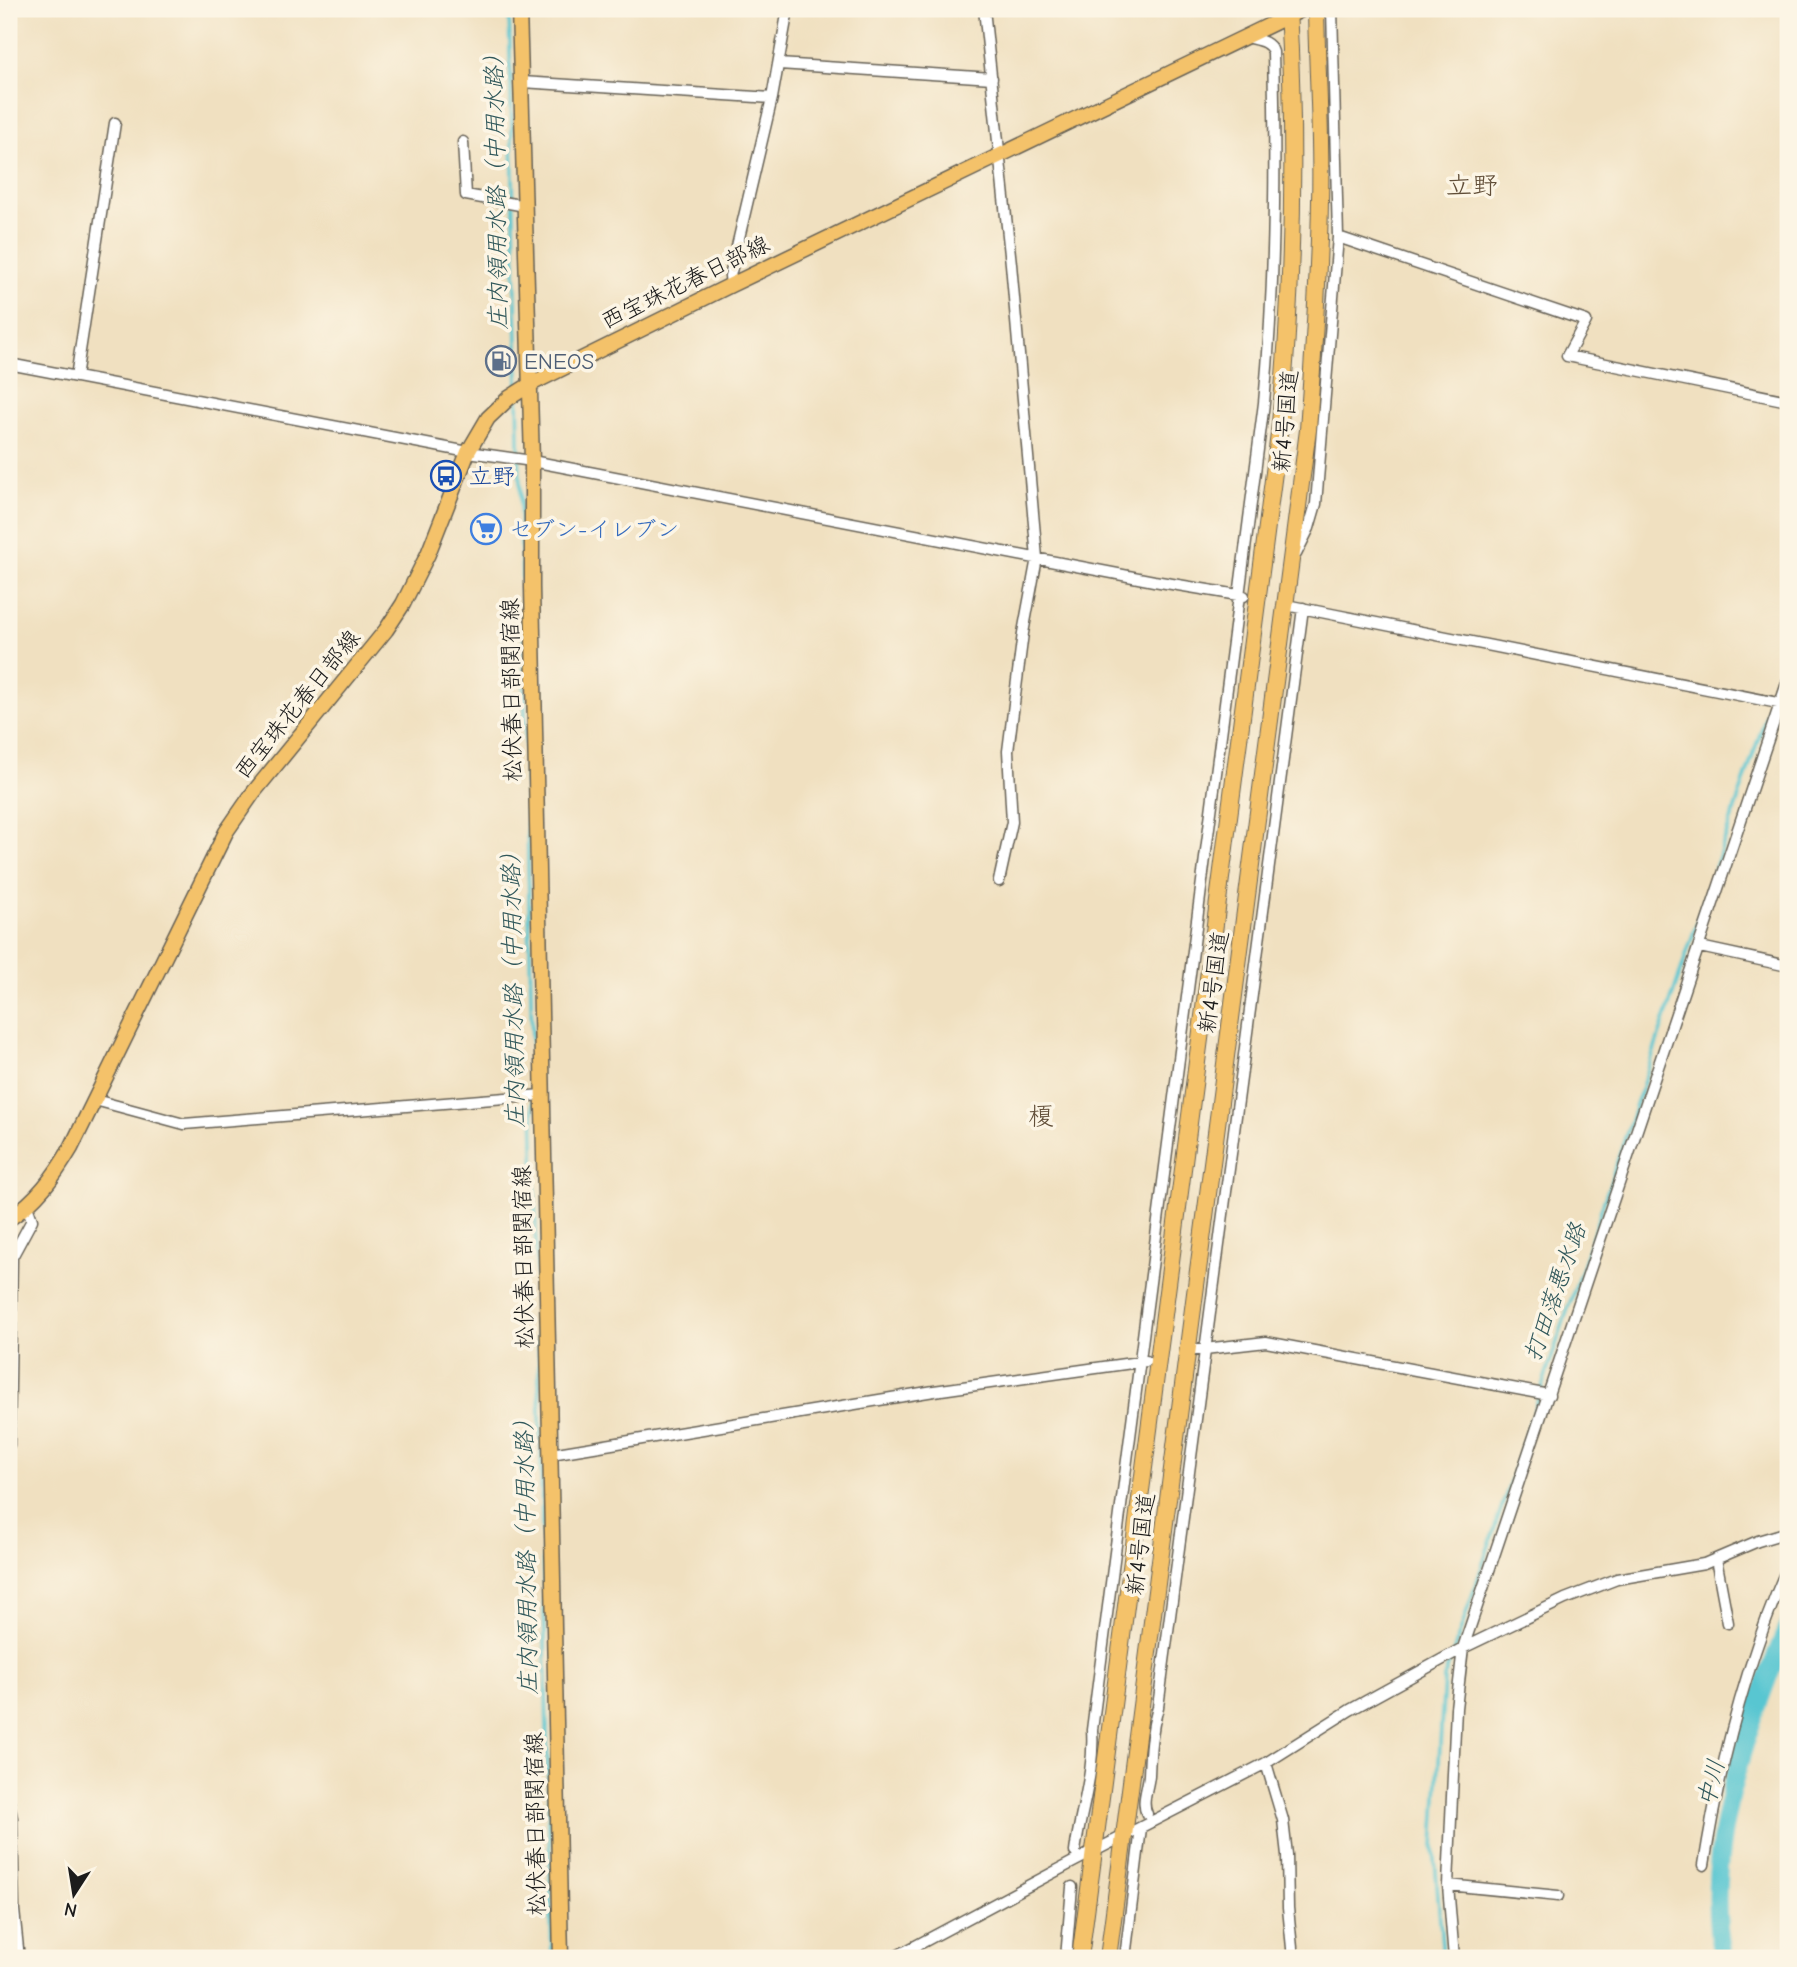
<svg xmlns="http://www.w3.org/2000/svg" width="1797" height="1967" viewBox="0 0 1797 1967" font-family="'Comic Neue','Klee One',sans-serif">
	<rect width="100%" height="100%" fill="#fcf5e5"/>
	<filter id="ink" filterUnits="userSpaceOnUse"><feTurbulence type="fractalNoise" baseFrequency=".0143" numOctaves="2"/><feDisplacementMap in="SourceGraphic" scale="14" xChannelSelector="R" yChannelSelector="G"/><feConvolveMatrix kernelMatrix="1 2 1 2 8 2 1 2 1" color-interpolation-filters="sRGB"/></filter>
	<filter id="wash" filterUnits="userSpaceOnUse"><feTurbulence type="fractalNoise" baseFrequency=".00686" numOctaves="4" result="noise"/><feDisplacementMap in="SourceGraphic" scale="28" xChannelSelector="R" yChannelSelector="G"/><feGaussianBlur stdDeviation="1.57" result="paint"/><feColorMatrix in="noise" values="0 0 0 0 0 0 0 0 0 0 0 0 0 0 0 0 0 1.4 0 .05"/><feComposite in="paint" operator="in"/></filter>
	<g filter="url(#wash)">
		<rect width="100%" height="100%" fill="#f0e0c0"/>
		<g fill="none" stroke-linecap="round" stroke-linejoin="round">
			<path stroke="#59c6d1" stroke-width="3.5" d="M509,9L518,389
				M518,396L533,1092
				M533,1100L552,1958
				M1454,1650L1788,650
				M1443,1958L1434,1847L1444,1678L1451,1658"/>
			<path stroke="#59c6d1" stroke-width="19" d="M1723,1958C1700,1852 1748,1724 1788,1626"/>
		</g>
	</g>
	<g filter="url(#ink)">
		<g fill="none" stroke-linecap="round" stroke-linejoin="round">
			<g stroke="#666155" stroke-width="13">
				<path id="minor" d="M984,9L1011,264L1037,558L1023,633L1008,751L1012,822L999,881
					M779,64L992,78
					M522,82L772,98
					M463,142L466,195L525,206
					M1338,237L1586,321L1567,356L1788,401
					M731,285L730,276L772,98L788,9
					M9,364L468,452L532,461L1154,581L1244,596
					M76,377L115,123
					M1296,554L1309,528L1316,504L1338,237L1332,9
					M1286,605L1788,705
					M1700,947L1788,966
					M95,1100L184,1124L542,1095
					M1187,1351L1266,1342L1549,1395
					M9,1445L12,1257L32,1220L27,1206
					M551,1454L934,1391L1146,1361
					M1716,1559L1728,1623
					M1266,1763L1283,1820L1287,1855L1288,1908L1293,1958
					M9,1803L12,1818L14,1910L19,1958
					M1147,1814C1141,1802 1148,1788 1149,1775C1150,1750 1151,1732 1158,1707L1303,608
					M1075,1852C1080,1812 1095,1772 1092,1730L1264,403C1275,286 1276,169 1273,52C1269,40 1256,40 1246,37
					M1704,1865C1720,1763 1747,1660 1788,1566
					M1448,1885L1558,1896
					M893,1958L1075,1861L1266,1763L1350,1710L1463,1648L1565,1599L1617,1579L1704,1564L1758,1541L1788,1532
					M1066,1958L1072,1887
					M1125,1958L1141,1828
					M1454,1958L1448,1885L1456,1708L1463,1648L1788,680"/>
			</g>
			<g stroke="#666155" stroke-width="17">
				<path id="major" d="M519,9L532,461V587L561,1958
					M9,1219C37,1200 54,1177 71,1148L226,832L253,793L386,630L403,604L428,554L468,452L488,418L509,398L531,384L731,285L1303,9"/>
			</g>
			<g stroke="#666155" stroke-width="18">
				<path id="highway" d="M1080,1958L1279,434C1293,292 1296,151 1288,9
					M1108,1958L1308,430C1313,354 1319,278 1320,201C1322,137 1317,73 1316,9"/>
			</g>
			<use href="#minor" stroke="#fff" stroke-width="10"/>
			<use href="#major" stroke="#f4c26a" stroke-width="14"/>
			<use href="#highway" stroke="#f4c26a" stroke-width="16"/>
		</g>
	</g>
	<defs>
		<g id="fuel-ring" transform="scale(1.575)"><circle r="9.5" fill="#fcf5e5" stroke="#5c6f8a" stroke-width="1.5"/><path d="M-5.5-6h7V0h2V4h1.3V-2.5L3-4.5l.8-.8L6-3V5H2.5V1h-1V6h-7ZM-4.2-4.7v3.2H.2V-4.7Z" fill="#5c6f8a"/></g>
		<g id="bus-ring" transform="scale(1.575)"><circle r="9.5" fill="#fcf5e5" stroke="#1a4fb4" stroke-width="1.5"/><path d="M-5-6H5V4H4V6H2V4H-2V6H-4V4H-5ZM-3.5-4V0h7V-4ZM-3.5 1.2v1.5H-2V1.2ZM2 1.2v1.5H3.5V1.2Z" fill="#1a4fb4"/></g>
		<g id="supermarket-ring" transform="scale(1.575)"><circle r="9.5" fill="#fcf5e5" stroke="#3f7fe0" stroke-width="1.5"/><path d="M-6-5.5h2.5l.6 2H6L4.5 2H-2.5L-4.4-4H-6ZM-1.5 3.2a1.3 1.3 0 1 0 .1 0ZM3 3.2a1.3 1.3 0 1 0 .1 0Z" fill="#3f7fe0"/></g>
	</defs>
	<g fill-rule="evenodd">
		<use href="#fuel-ring" x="501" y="361"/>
		<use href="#bus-ring" x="446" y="476"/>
		<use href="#supermarket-ring" x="486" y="529"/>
	</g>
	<g text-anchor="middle" stroke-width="7" stroke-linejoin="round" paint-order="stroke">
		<g font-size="23" fill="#1c1c1c" stroke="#fcf5e5">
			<text transform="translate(685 282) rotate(-26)" y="8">西宝珠花春日部線</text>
			<text transform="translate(1285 421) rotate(-85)" y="8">新4号国道</text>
			<text transform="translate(511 690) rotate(-91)" y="8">松伏春日部関宿線</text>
			<text transform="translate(297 704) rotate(-51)" y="8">西宝珠花春日部線</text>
			<text transform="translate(1213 982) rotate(-82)" y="8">新4号国道</text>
			<text transform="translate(523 1257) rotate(-91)" y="8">松伏春日部関宿線</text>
			<text transform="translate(1140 1544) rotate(-83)" y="8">新4号国道</text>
			<text transform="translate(535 1824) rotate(-91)" y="8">松伏春日部関宿線</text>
		</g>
		<g font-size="23" fill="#4e5e75" stroke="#fcf5e5" text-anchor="start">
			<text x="524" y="369">ENEOS</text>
		</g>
		<g font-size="23" fill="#164399" stroke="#fcf5e5" text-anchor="start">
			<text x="469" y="484">立野</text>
		</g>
		<g font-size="23" fill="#366cbe" stroke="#fcf5e5" text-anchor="start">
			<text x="509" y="537">セブン-イレブン</text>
		</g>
		<g font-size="24" font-style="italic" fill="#31585b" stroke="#fcf5e5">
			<text transform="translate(496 186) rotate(-91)" y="8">庄内領用水路（中用水路）</text>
			<text transform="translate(513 984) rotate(-91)" y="8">庄内領用水路（中用水路）</text>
			<text transform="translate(1555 1292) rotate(-71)" y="8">打田落悪水路</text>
			<text transform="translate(526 1551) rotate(-91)" y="8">庄内領用水路（中用水路）</text>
			<text transform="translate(1711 1783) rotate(-76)" y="8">中川</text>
		</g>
		<g font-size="26" fill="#614e38" stroke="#fcf5e5">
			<text x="1472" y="194">立野</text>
			<text x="1041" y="1125">榎</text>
		</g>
	</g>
	<rect width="1797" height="1967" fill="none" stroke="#fcf5e5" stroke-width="35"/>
	<g transform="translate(74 1894) rotate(192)" stroke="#fcf5e5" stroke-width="5" paint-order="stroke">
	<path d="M0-5L12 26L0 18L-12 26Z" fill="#1c1c1c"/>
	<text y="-10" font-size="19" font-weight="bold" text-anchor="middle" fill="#1c1c1c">N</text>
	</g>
</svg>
